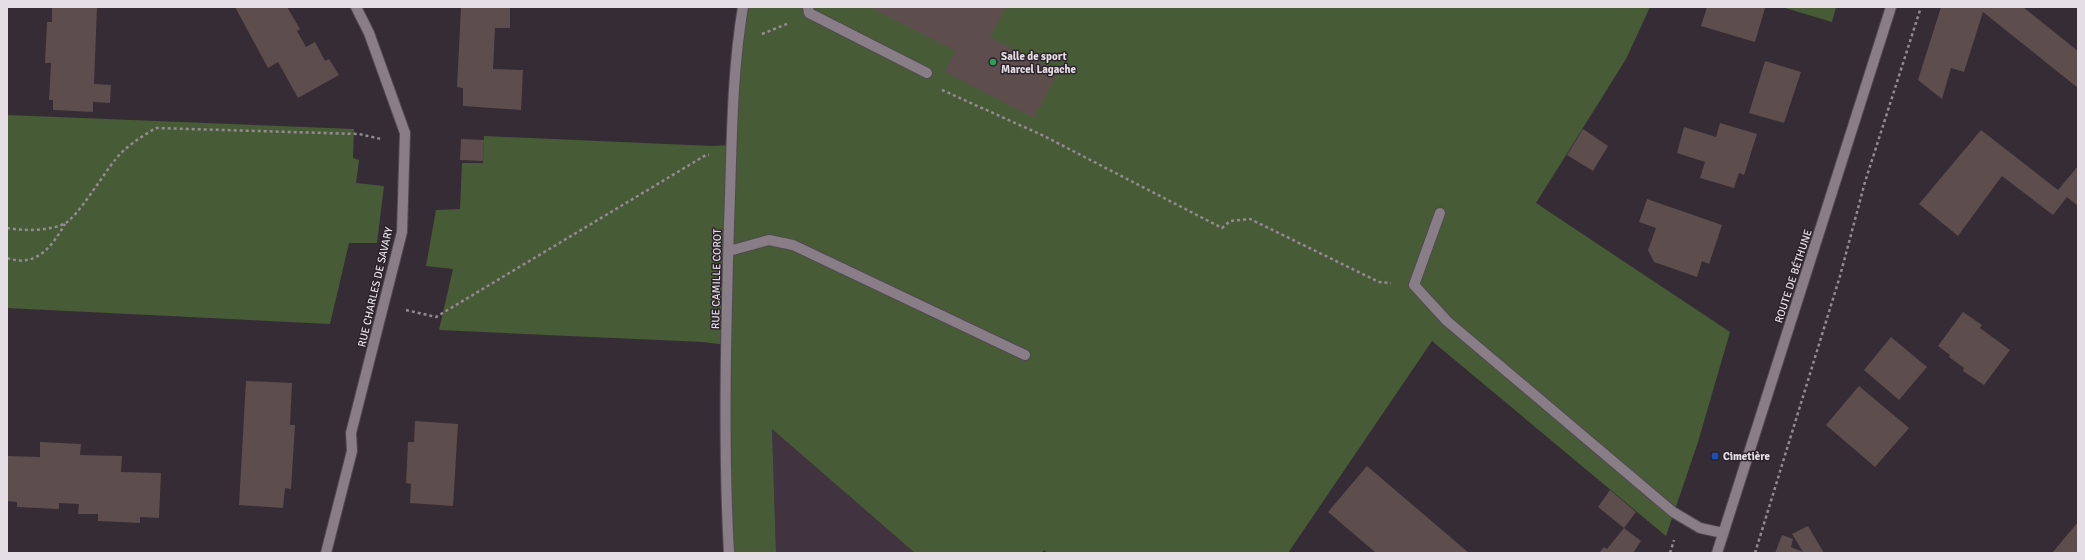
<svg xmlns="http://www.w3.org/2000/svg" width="2085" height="560" viewBox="0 0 2085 560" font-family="Signika,sans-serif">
	<rect width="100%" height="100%" fill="#362c35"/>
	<path fill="#423341" d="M772,429L915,553H776Z"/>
	<path fill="#475c36" d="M743,7H1650L1626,59L1536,203L1730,332L1698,442L1666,536L1432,341L1288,553H1048L1044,550L1041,553H915L772,429L776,553H729L727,345L703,342L439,330L453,269L426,266L436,210L460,209L462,163H483L484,136L712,146L732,145Z
		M1782,7H1836L1832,22Z
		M7,115L354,129L353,158L359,160L356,183L384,186L377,243H349L330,324L7,308Z"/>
	<path fill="#5d4d4c" d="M52,7H97L94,84L111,85L110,103L93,102V112L53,110V100H49L51,63H45L47,22H52Z
		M235,7H287L300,29L297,31L306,47L315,42L325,61L329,59L339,75L298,98L278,62L268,68Z
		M461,7H510V28H495L493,69L523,70L521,110L463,106V88L457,87Z
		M869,7H1006L990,37L1058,72L1034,118L945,72L955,51Z
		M1707,7L1765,8L1755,42L1701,26Z
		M1941,7H2023L2078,51V88L1983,12L1964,72L1951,68L1942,99L1918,80Z
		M1765,61L1801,72L1784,123L1749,113Z
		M1720,123L1757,134L1744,175L1739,173L1734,188L1700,178L1705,162L1677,153L1684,127L1716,137Z
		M1583,129L1608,146L1593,171L1567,155Z
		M1981,130L2058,190L2078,166V206L2067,197L2053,215L2002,176L1958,236L1919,204Z
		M461,139L484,140L483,161L460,160Z
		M1647,199L1722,225L1709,264L1702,261L1697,277L1654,262L1648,250L1656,228L1639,222Z
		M1963,312L1982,325L1980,328L2010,350L1984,385L1963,371L1964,368L1949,357L1950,355L1938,346Z
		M1891,337L1927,367L1899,400L1864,370Z
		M246,381L292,383L290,425H295L291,489L285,488L283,508L239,505Z
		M1859,386L1909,428L1875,467L1826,425Z
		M415,421L458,424L453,506L410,503L411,484L406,483L408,442H414Z
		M40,442L81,444L80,455L122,456L121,472L161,473L159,518L140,517V523L98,521V514H78L79,504L59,503V509L17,507V502L7,501V456L40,457Z
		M1367,466L1469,553H1376L1328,512Z
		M1610,490L1636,512L1624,528L1598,507Z
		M2078,522V553H2052Z
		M1808,526L1824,553H1775L1782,535L1793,539L1791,547L1803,552L1792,534Z
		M1624,528L1641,541L1633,553H1599L1604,547L1607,549Z"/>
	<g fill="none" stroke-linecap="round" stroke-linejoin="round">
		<g stroke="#514950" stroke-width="12">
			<path id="lane" d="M808,7L809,13L927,73
				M1440,213L1414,285L1447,321L1673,512L1700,528L1723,533
				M729,251L769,240L793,245L1025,355"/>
		</g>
		<g stroke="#514950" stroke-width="12">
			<path id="street" d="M326,553L352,451L351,433L402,232L405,133L369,33L356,7
				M729,553C723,444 726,333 729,224C732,152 731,78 743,7"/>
		</g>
		<g stroke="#514950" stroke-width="12">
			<path id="secondary" d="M1717,553L1891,7"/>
		</g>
		<path stroke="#938a92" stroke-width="2.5" stroke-dasharray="3 3" stroke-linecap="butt" d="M762,34L789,23
			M942,90L1044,136L1222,228L1230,221L1250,219L1379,282L1391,283
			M7,228C26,231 46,231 64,224C77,218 104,173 115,160C126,146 141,137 156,128L359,134L381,139
			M7,258C37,268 52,246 65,224
			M406,310L436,317L706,155H709
			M1670,553L1674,540
			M1755,553L1840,276L1865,182L1921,7"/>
		<use href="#lane" stroke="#897d88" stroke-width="10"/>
		<use href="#street" stroke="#897d88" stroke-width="10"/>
		<use href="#secondary" stroke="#897d88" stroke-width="10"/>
	</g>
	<circle fill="#2e9e5b" stroke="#2c222b" stroke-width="1.5" cx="993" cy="62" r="4"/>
	<rect fill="#1a4fb4" stroke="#2c222b" stroke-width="1.5" x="1711" y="452" width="8" height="8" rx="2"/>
	<g text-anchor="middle" stroke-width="3" stroke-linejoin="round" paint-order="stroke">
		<g font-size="11" font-weight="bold" fill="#e5dee4" stroke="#2c222b" text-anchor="start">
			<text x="1001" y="60">Salle de sport<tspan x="1001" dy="13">Marcel Lagache</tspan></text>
			<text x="1723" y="460">Cimetière</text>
		</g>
		<g font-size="11" fill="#e5dee4" stroke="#2c222b">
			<text transform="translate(1793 276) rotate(-72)" y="4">ROUTE DE BÉTHUNE</text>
			<text transform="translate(716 279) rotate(-89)" y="4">RUE CAMILLE COROT</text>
			<text transform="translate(375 287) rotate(-77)" y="4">RUE CHARLES DE SAVARY</text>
		</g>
	</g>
	<rect width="2085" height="560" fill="none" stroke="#e5dee4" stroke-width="16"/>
</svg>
